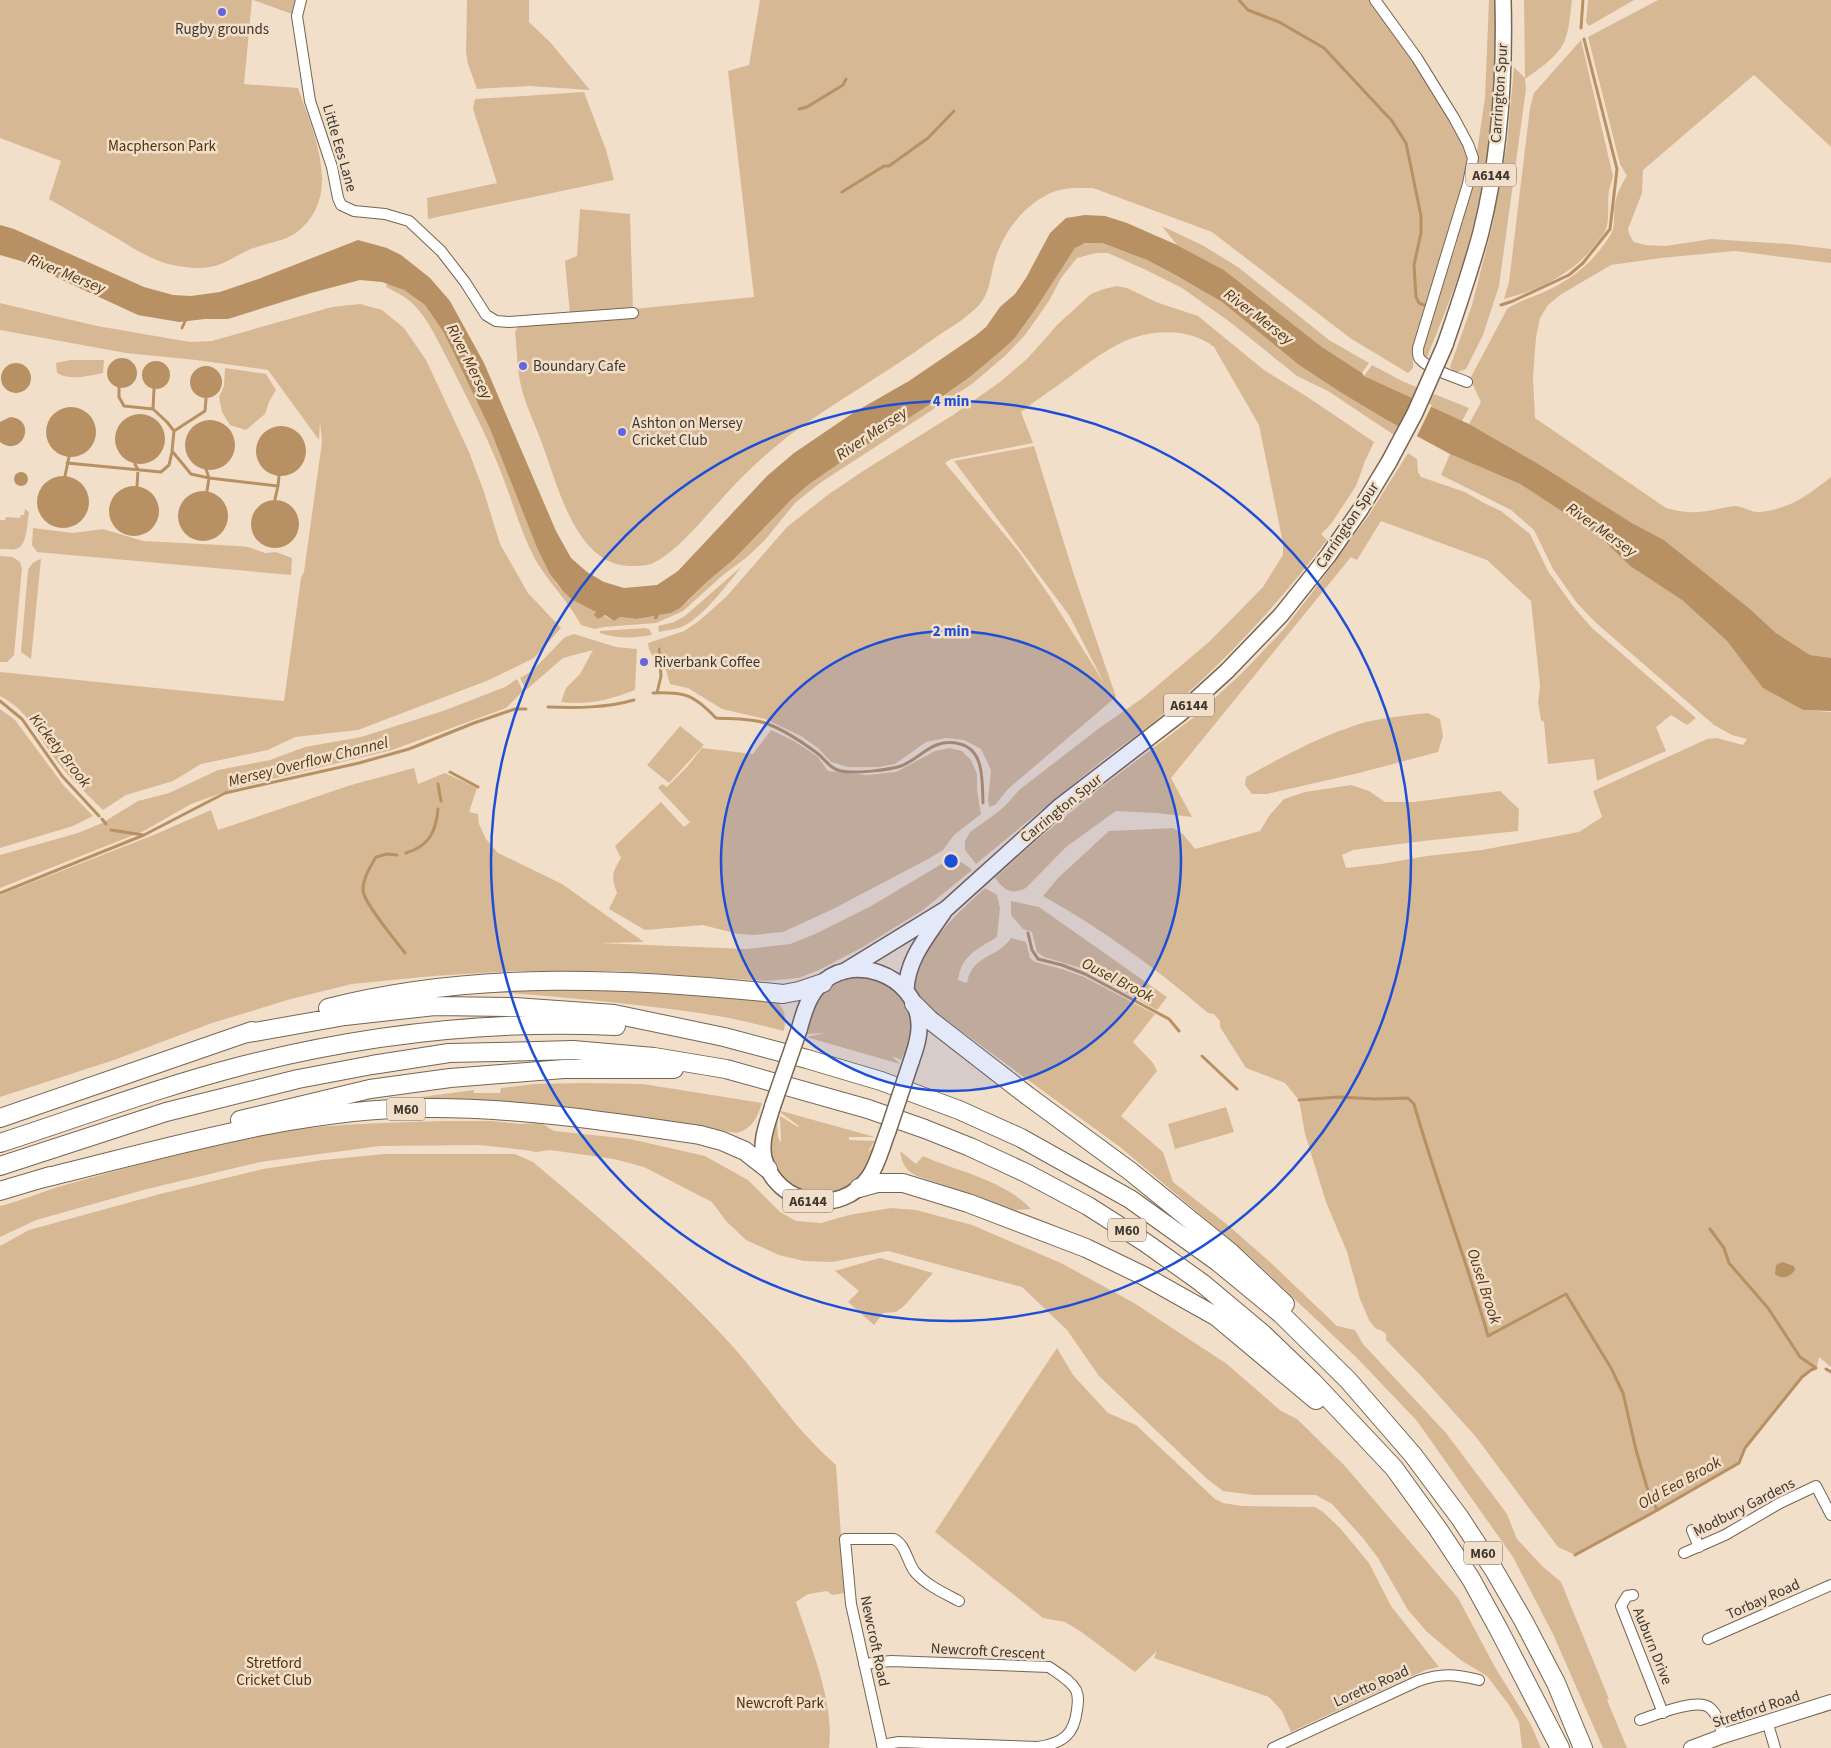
<svg xmlns="http://www.w3.org/2000/svg" width="1831" height="1748" viewBox="0 0 1831 1748" font-family="'Source Sans 3',sans-serif">
	<rect width="100%" height="100%" fill="#f2dfca"/>
	<path fill="#d7b895" d="M0,0H252L244,84L298,88C313,132 344,196 297,232C284,242 266,243 251,249C241,253 231,260 221,264C206,270 187,268 172,265C153,261 135,249 118,239C95,226 72,212 49,199L61,161L0,138Z
		M253,0H297L292,14Z
		M467,0H529V22L550,42L590,90L529,86L477,89L468,64L466,52Z
		M760,0H1370L1413,59L1464,144L1468,161L1465,183L1414,346L1413,368L1408,373L1350,338L1212,232L1093,188C1080,188 1065,187 1053,192C1023,205 1003,232 994,263C991,275 989,295 979,305C967,318 951,327 936,337C887,373 834,402 786,438C765,455 745,473 727,493C708,513 676,554 651,564C644,566 636,566 629,566C577,564 559,490 544,449C537,428 526,407 521,386C517,369 517,349 515,332L519,325L570,314L565,261L577,256L580,209L630,214L633,309L754,297L728,71L749,65Z
		M1489,0H1496C1498,78 1491,155 1472,230C1461,275 1443,317 1426,360L1422,354V346L1456,245L1476,158L1485,98Z
		M1524,0H1572C1570,13 1570,27 1565,40C1559,56 1539,69 1525,79L1526,89L1499,286L1483,335L1466,369L1455,373L1450,367L1472,305L1492,227L1507,144L1514,67L1525,78Z
		M1588,0H1634L1589,26L1586,22Z
		M1658,0H1831V147L1754,75L1643,170L1642,193L1628,229L1630,236L1634,242L1645,245L1666,246L1711,239L1789,244L1831,249V263L1735,251L1661,258L1611,265L1560,295L1548,305L1540,318L1536,337L1533,378L1535,418L1666,508C1697,516 1704,511 1734,506C1742,505 1751,513 1760,512C1790,509 1808,495 1831,477V658L1810,655L1776,633L1750,609L1664,540L1632,523L1537,463L1469,424L1481,402L1470,379L1507,309C1518,301 1530,298 1542,293C1573,279 1593,263 1611,234C1616,226 1613,213 1615,204C1617,193 1621,185 1627,176L1620,164L1588,37Z
		M1581,40L1613,176C1612,181 1610,186 1609,191C1607,203 1610,217 1606,229C1604,234 1600,238 1597,242C1575,273 1540,290 1504,299L1509,282L1530,108L1534,93Z
		M584,92L606,150L614,180L428,219L427,198L497,183L473,109L475,99Z
		M1162,226L1202,245L1238,267L1329,340L1369,363L1362,373L1322,347L1224,270L1177,245Z
		M1091,242L1102,243L1147,260L1200,289L1222,302L1299,365L1340,392L1399,426L1394,435L1328,391L1297,376L1230,322L1182,288L1146,270L1108,253H1096L1077,258L1061,278L1049,301L1025,335L1006,355L972,384L820,483L795,503L765,540L747,557L722,576L683,611L656,623L604,627L595,629L581,625C567,598 543,578 530,549C517,521 509,490 496,460C483,428 466,396 450,364C439,344 429,319 412,303C404,296 396,292 386,287L387,283L404,290L425,305L444,333L490,429L537,548L556,583L571,599L614,621L620,617L637,619L671,613L688,601L708,581L733,560L791,500L808,485L854,453L943,396L970,377L1002,350L1014,339L1035,310L1075,248L1079,245Z
		M1117,286L1127,288L1156,302L1198,316L1264,370L1309,398L1374,442L1365,461L1356,486L1331,524L1321,534L1327,540C1279,603 1226,661 1166,712C1144,731 1119,747 1097,765C1056,798 1016,831 976,864L965,850V841L970,832L994,815L1005,806L1019,790L1098,729L1144,697L1210,641L1263,587L1283,555V543L1259,425L1214,347C1188,327 1148,329 1119,344C1101,353 1084,366 1068,378C1052,390 1036,400 1021,412L1033,443L951,459L945,463L1019,552L1051,598L1104,683L1069,615L954,461L1034,446L1074,575L1116,697L1008,789L995,805L989,807L988,800L991,770L981,749L964,740L946,738L926,742L895,764L879,767H848L831,762L818,748L801,736L765,719L722,709L688,688L670,684L666,670L663,669L659,648H657L660,667L658,666L649,649L648,643L684,631L699,621L726,597L787,527L829,494L863,471L953,415L1000,382L1028,358L1058,324L1091,294L1104,289Z
		M0,303L97,326L190,342L212,341L332,307L360,304L382,310L404,328L426,360L469,452L484,492L500,544L528,593L561,628L534,658L489,680L358,730L295,737L268,750L201,764L173,781L126,795L103,810C86,793 67,776 53,756C34,731 30,712 0,696V672L284,701L301,578L304,572L322,442L320,422L319,440L268,370L196,360L126,353L0,330Z
		M70,360H104L103,373C88,376 70,381 57,373L56,363Z
		M1372,365L1404,382L1469,408L1462,421L1364,376Z
		M225,368L266,374L276,390L269,402L265,414L246,430L230,425L222,412L219,397L224,386Z
		M1408,453L1417,459L1418,472L1421,477L1465,492L1484,503L1501,511L1530,534L1548,571L1573,606L1591,627L1696,718L1687,725L1671,715L1656,727L1666,751L1597,781L1594,759L1548,764L1544,722L1541,720L1538,702L1540,686L1531,601L1487,560L1381,521L1357,560L1351,557L1171,778L1192,817L1157,813L1116,811L1066,847L1026,888C1011,895 1005,891 995,878L1040,837L1099,789L1194,717L1242,673L1284,629L1314,590L1369,515Z
		M1450,454L1520,484L1598,535L1630,566L1682,600L1727,641L1764,688L1803,710L1831,712V1367L1819,1357L1817,1366L1802,1377L1745,1448L1739,1463L1654,1512L1575,1555L1558,1547L1476,1437L1423,1378L1386,1340V1334L1381,1330L1376,1329L1369,1320L1360,1299L1347,1252L1326,1202L1305,1134L1299,1100L1285,1083L1246,1068L1220,1027V1021L1214,1014L1208,1013C1157,969 1102,929 1043,896L1058,878L1109,831L1173,828L1183,834L1195,849L1260,831L1269,816L1284,799L1305,792L1351,785L1369,791L1385,802H1414L1500,791L1519,809L1518,831L1423,841L1353,850L1342,855L1346,868L1381,864L1427,856L1482,850L1579,832L1602,817L1593,791L1707,739L1717,738L1743,745L1747,739L1732,735L1714,725L1595,622L1577,603L1553,569L1534,530L1511,510L1441,475Z
		M25,509L29,512C27,521 28,546 16,549C12,550 5,549 0,549V520H5L6,517L20,518L21,515H24Z
		M33,528L73,533L103,529L143,541L239,546L248,547L265,553L276,552L292,558L291,575L37,552L32,545Z
		M0,556L13,557L20,562L22,568L14,655L7,662H0Z
		M41,559L31,659L21,652L28,570C31,564 34,561 41,559Z
		M742,566C729,583 707,611 689,623C680,629 669,630 659,632L658,626L674,622L685,616Z
		M645,628L649,629L652,635C633,638 618,639 600,633V631Z
		M574,634L616,647L637,649L635,690C609,700 589,705 561,702L566,688L580,674L593,650L563,658L526,690L520,678L532,671L565,637Z
		M517,679L523,691L506,708L392,750L235,788L191,804L144,831L0,888V855L78,833L102,823L138,801L169,793L218,770L270,760L305,747L361,737L443,711L505,687Z
		M0,709L15,720L64,786L93,816L73,826L0,848Z
		M1428,713L1440,719L1443,736L1438,752L1359,773L1267,794H1252L1245,785L1246,777C1279,759 1312,740 1348,728C1373,718 1401,716 1428,713Z
		M680,726L704,745L669,783L647,765Z
		M771,730L794,741L817,756L828,771L867,775L896,772L935,751L949,748L962,751L971,760L977,774V790L981,814L954,835L943,850L930,858L833,909L783,932L753,935L738,934L703,925L645,930L609,909L617,893C611,876 612,873 621,858L615,846L661,802L684,827L690,822L658,788L662,784L667,787L687,767L702,748L753,754Z
		M414,768L418,784L445,773L477,788L469,812L478,814L479,824L486,839L498,853L562,884L644,942L599,943L746,949L790,944L815,934L871,906L945,862C957,859 963,862 972,870L923,910L863,947L819,970L799,978L766,981L617,971H512L433,976L352,984L291,999L212,1023L114,1060L0,1097V895L156,834L211,810L218,830L351,785Z
		M985,888L997,895L1000,908L997,937C977,950 962,954 958,980L967,983C972,954 997,959 1011,938L1026,942L1030,958L1035,962L1062,969L1084,977L1155,1014L1133,1042L1153,1063L1157,1071L1121,1116L1163,1152L1173,1182L1229,1226L1271,1263L1337,1326L1355,1330L1363,1344L1446,1433L1507,1514L1517,1539L1542,1566L1561,1582L1609,1699L1607,1700L1627,1748H1603L1553,1634L1513,1557L1417,1421L1358,1359L1246,1253L1120,1147L950,1023C939,1019 933,1014 925,1006C923,1003 919,1000 917,997C900,964 963,908 985,888Z
		M1011,901L1039,907L1167,997L1157,1010L1084,969L1044,957L1037,952L1032,932L1023,929L1011,915Z
		M859,976C889,979 913,1001 911,1032C911,1040 908,1048 906,1055L904,1054L901,1060L892,1056L900,1064L806,1037L825,1033L807,1034V1031C817,999 822,983 859,976Z
		M570,986L774,1000C786,1009 786,1016 784,1031C764,1026 744,1021 724,1017C639,1003 552,996 466,990Z
		M584,1083L643,1084L762,1103C757,1118 753,1128 737,1133L593,1111L511,1102H421V1097L474,1090V1093H500L501,1088L534,1084Z
		M1226,1107L1234,1132L1175,1149L1168,1124Z
		M781,1111L875,1137H849V1140L875,1141L867,1153L876,1144C872,1154 869,1164 863,1173C838,1209 773,1193 770,1147C770,1137 774,1127 777,1117L778,1137L781,1143L780,1116L798,1127L799,1126L781,1113Z
		M442,1121H492L520,1124L541,1123L554,1131L630,1139L705,1156L748,1180L780,1212L796,1221L821,1223L849,1215L891,1208L916,1210L972,1225L1061,1263L1134,1303L1227,1364L1281,1411L1297,1419L1345,1466L1458,1598L1496,1669L1531,1725L1541,1748H1522L1519,1722L1509,1705L1487,1676L1462,1661L1427,1632L1408,1610L1378,1558L1362,1537L1332,1504L1316,1495H1254L1223,1491L1206,1478L1099,1376L1067,1330L1022,1287L888,1251L832,1262L804,1261L779,1255L746,1240L726,1221L712,1202L644,1167L614,1159L550,1150L536,1152L525,1150L479,1145L380,1146L260,1162L147,1189L36,1220L0,1237V1206C21,1201 41,1192 61,1186C122,1169 184,1152 245,1138C309,1124 376,1123 442,1121Z
		M900,1151L916,1164L923,1156C959,1172 1004,1180 1031,1209L1015,1210L917,1176C905,1170 902,1164 900,1151Z
		M384,1154H515L533,1162C600,1218 667,1275 726,1339C765,1381 792,1427 836,1465L845,1593L832,1595L827,1591L808,1594L796,1602C810,1645 835,1703 829,1748H0V1246L29,1230L160,1194L263,1169L323,1160Z
		M880,1258L933,1273L904,1306L896,1312L883,1313L874,1325L848,1302L859,1291L835,1271Z
		M1057,1348L1073,1375L1108,1413L1136,1425L1215,1499L1223,1503L1242,1506L1315,1507L1323,1512L1340,1528L1369,1563L1391,1606L1439,1667L1426,1670L1410,1677L1291,1732L1282,1711L1269,1697L1154,1658L1157,1651L1135,1672L1080,1631L1065,1622L1043,1618L935,1532Z"/>
	<path fill="#b79063" d="M1085,215L1105,216L1127,223L1177,245L1224,270L1322,347L1362,373L1364,376L1469,424L1537,463L1632,523L1664,540L1750,609L1776,633L1810,655L1831,658V711L1803,710L1763,688L1727,641L1682,600L1630,566L1598,535L1520,484L1450,454L1387,420L1340,392L1299,365L1222,302L1177,276L1147,260L1102,243H1085L1075,248L1035,310L1014,339L1002,350L970,377L943,396L854,453L808,485L791,500L733,560L708,581L680,608L671,613L659,615L657,619H654V616L637,619L620,617L614,621L605,615L598,619L594,615L596,612L571,599L563,591L550,574L537,548L490,429L444,333L425,305L404,290L382,282L360,280L311,293L228,319H205L179,322L138,315L21,261L0,255V225L14,229L144,287L173,295L191,296L220,292L261,278L358,240L387,248L401,255L430,278L450,301L484,363L556,531L571,558L587,572L604,582L624,588L657,585L678,571L767,476L794,453L853,413L909,381L975,336L986,327L1000,307L1015,294L1026,278L1050,233L1066,218Z
		M107 373a15 15 0 1 1 30 0a15 15 0 1 1-30 0Z
		M142 375a14 14 0 1 1 28 0a14 14 0 1 1-28 0Z
		M1 378a15 15 0 1 1 30 0a15 15 0 1 1-30 0Z
		M190 382a16 16 0 1 1 32 0a16 16 0 1 1-32 0Z
		M46 432a25 25 0 1 1 50 0a25 25 0 1 1-50 0Z
		M115 439a25 25 0 1 1 50 0a25 25 0 1 1-50 0Z
		M10,417C38,419 23,459 0,442V422Z
		M185 445a25 25 0 1 1 50 0a25 25 0 1 1-50 0Z
		M256 451a25 25 0 1 1 50 0a25 25 0 1 1-50 0Z
		M14 479a7 7 0 1 1 14 0a7 7 0 1 1-14 0Z
		M37 502a26 26 0 1 1 52 0a26 26 0 1 1-52 0Z
		M109 511a25 25 0 1 1 50 0a25 25 0 1 1-50 0Z
		M178 516a25 25 0 1 1 50 0a25 25 0 1 1-50 0Z
		M251 524a24 24 0 1 1 48 0a24 24 0 1 1-48 0Z
		M1782,1262L1794,1266L1795,1270C1790,1277 1782,1280 1775,1274L1776,1265Z"/>
	<path fill="#f2dfca" d="M1414,397L1432,405L1416,438L1399,429Z"/>
	<g fill="none" stroke-linecap="round" stroke-linejoin="round">
		<path stroke="#b79063" stroke-width="3" d="M1239,0L1248,10L1279,22L1324,48L1392,121L1406,143L1421,216V233L1414,265L1416,297L1419,303L1424,305
			M1581,28L1583,0
			M799,109L807,107L843,85L846,79
			M842,192L884,166H889L928,138L954,111
			M1501,305L1513,301L1569,275L1583,263L1610,229L1617,169L1584,39
			M182,328L186,319
			M119,388V397L124,406L153,409
			M154,389L153,409L167,422L174,431
			M206,399L205,411L174,431L172,451L191,474L209,478L278,486
			M67,463L161,472L169,465L172,452
			M135,464L138,470L137,486
			M206,469L209,478L207,491
			M65,476L69,457
			M275,499L278,486L279,476
			M653,693C685,692 693,694 716,718C731,719 750,718 765,723C783,729 802,742 817,753C826,760 830,769 841,771C854,774 889,770 901,766C922,758 932,737 960,744C985,750 982,783 983,803
			M657,693L661,676L659,649
			M0,701L22,719L62,776L99,816
			M548,707C577,708 606,708 634,700
			M450,772L478,787
			M438,784L441,801
			M102,819L106,824
			M111,830L143,835
			M406,853C429,846 436,832 438,809
			M397,855L387,854L376,857C370,867 363,878 363,890C363,902 396,941 405,953
			M0,893L144,835L225,793L359,763L409,749L474,723L515,709H526
			M1028,933L1032,950L1038,959L1062,965L1085,974L1169,1019L1179,1031
			M1202,1056L1237,1089
			M1299,1100L1338,1097L1376,1099L1408,1098L1414,1104C1436,1182 1466,1258 1488,1336L1566,1294L1611,1368L1623,1393L1636,1450L1651,1501L1658,1510
			M1710,1229L1724,1248L1729,1263L1768,1308L1800,1357L1816,1368
			M1826,1369L1831,1372
			M1575,1555L1654,1512L1739,1463L1745,1448L1802,1377L1811,1370L1816,1368"/>
		<g stroke="#766553" stroke-width="12">
			<path id="street" d="M301,0L297,16L310,101L332,167L338,198L341,205L354,211L385,214L409,221L441,251L465,282L486,315L496,321L509,322L633,313
				M1375,0L1417,58L1454,118L1468,144L1473,158L1468,184L1418,348C1418,352 1417,356 1420,359C1428,369 1455,377 1467,382
				M1692,1530L1699,1547
				M1684,1553L1725,1535L1780,1503L1816,1486L1831,1515
				M1633,1595L1627,1596L1621,1606L1663,1713
				M1708,1639L1831,1585
				M864,1664L891,1661L1049,1667C1059,1674 1070,1680 1076,1690C1079,1697 1078,1703 1077,1710C1074,1735 1063,1743 1038,1747L899,1742L882,1745
				M1640,1720C1655,1715 1698,1697 1710,1708C1718,1714 1720,1727 1723,1736
				M1767,1721L1775,1748
				M883,1748L851,1604L845,1539H894C906,1545 907,1562 915,1572C926,1585 944,1593 959,1601
				M1273,1748L1418,1681C1441,1673 1455,1674 1479,1680"/>
		</g>
		<g stroke="#766553" stroke-width="16">
			<path id="secondary" d="M1691,1748L1723,1736L1831,1702"/>
		</g>
		<g stroke="#766553" stroke-width="18">
			<path id="primary" d="M1445,345C1458,307 1471,270 1481,232C1500,156 1505,77 1503,0
				M845,971L946,909L1059,807L1181,713L1227,671L1281,615L1328,556L1360,510L1389,462
				M906,991C907,958 928,936 945,910
				M799,1030C803,1016 807,1000 817,988C849,950 917,974 919,1024C920,1037 915,1050 911,1062
				M773,1105C768,1122 760,1140 764,1158C776,1206 841,1217 869,1177C878,1164 882,1146 888,1131"/>
		</g>
		<g stroke="#766553" stroke-width="20">
			<path id="highway" d="M914,1004L930,1020L1028,1096L1130,1171L1230,1252L1285,1304
				M328,1008C477,970 631,978 783,994L799,991L823,983
				M243,1034L345,1016L435,1006L515,1007L614,1014L724,1037L807,1059L881,1081L959,1110L1021,1138L1130,1199L1218,1262L1281,1314L1348,1380L1413,1455L1460,1518L1494,1570L1523,1620L1556,1683L1583,1748
				M0,1118L252,1031
				M240,1120L370,1089L450,1078L564,1069H674
				M0,1143C80,1117 160,1087 241,1066C366,1034 487,1020 616,1026
				M0,1166L166,1112L298,1079L372,1065L449,1053L496,1052L573,1050L654,1057L726,1069L868,1109L925,1129L970,1147L1026,1173L1088,1206L1146,1243L1202,1283L1263,1334L1313,1382L1394,1468L1438,1529L1471,1579L1499,1630L1560,1748
				M40,1179C168,1148 301,1107 433,1108C522,1108 612,1122 700,1135L722,1141L745,1151L768,1169
				M859,1188L877,1183H903L968,1203L1086,1248L1144,1276L1217,1317L1316,1400
				M0,1191L50,1176"/>
		</g>
		<use href="#street" stroke="#fff" stroke-width="10"/>
		<use href="#secondary" stroke="#fff" stroke-width="14"/>
		<use href="#primary" stroke="#fff" stroke-width="15"/>
		<use href="#highway" stroke="#fff" stroke-width="18"/>
		<g stroke="#766553" stroke-width="18" stroke-linecap="butt">
			<path id="primary-bridge" d="M1389,462L1415,413L1445,345
				M773,1105L799,1030
				M888,1131L911,1062"/>
		</g>
		<use href="#primary-bridge" stroke="#fff" stroke-width="15"/>
	</g>
	<circle cx="951" cy="861" r="230" fill="#1d4ed8" fill-opacity=".12"/>
	<g fill="none" stroke="#1d4ed8" stroke-width="2.5">
		<circle cx="951" cy="861" r="230"/>
		<circle cx="951" cy="861" r="460"/>
	</g>
	<g fill="#6565de" stroke="#f2dfca" stroke-width="2">
		<circle cx="222" cy="12" r="5"/>
		<circle cx="523" cy="366" r="5"/>
		<circle cx="622" cy="432" r="5"/>
		<circle cx="644" cy="662" r="5"/>
	</g>
	<g text-anchor="middle" stroke-width="5" stroke-linejoin="round" paint-order="stroke">
		<g fill="#f2dfca" stroke="#74695d" stroke-width="1">
			<rect x="1466" y="163.5" width="50" height="23" rx="4"/>
			<rect x="1164" y="693.5" width="50" height="23" rx="4"/>
			<rect x="387" y="1097.5" width="38" height="23" rx="4"/>
			<rect x="783" y="1189.5" width="50" height="23" rx="4"/>
			<rect x="1108" y="1218.5" width="38" height="23" rx="4"/>
			<rect x="1464" y="1541.5" width="38" height="23" rx="4"/>
		</g>
		<g font-size="14" font-weight="bold" fill="#3e362e">
			<text x="1491" y="180">A6144</text>
			<text x="1189" y="710">A6144</text>
			<text x="406" y="1114">M60</text>
			<text x="808" y="1206">A6144</text>
			<text x="1127" y="1235">M60</text>
			<text x="1483" y="1558">M60</text>
		</g>
		<g font-size="15" fill="#3e362e" stroke="#f2dfca" text-anchor="start">
			<text x="222" y="34" text-anchor="middle">Rugby grounds</text>
			<text x="533" y="371">Boundary Cafe</text>
			<text x="632" y="428">Ashton on Mersey<tspan x="632" dy="17">Cricket Club</tspan></text>
			<text x="654" y="667">Riverbank Coffee</text>
		</g>
		<g font-size="15" fill="#3e362e" stroke="#f2dfca">
			<text transform="translate(1499 93) rotate(-86)" y="5">Carrington Spur</text>
			<text transform="translate(340 148) rotate(74)" y="5">Little Ees Lane</text>
			<text transform="translate(1347 525) rotate(-56)" y="5">Carrington Spur</text>
			<text transform="translate(1061 808) rotate(-39)" y="5">Carrington Spur</text>
			<text transform="translate(1744 1507) rotate(-27)" y="5">Modbury Gardens</text>
			<text transform="translate(1763 1599) rotate(-24)" y="5">Torbay Road</text>
			<text transform="translate(875 1641) rotate(78)" y="5">Newcroft Road</text>
			<text transform="translate(1653 1646) rotate(68)" y="5">Auburn Drive</text>
			<text transform="translate(988 1651) rotate(3)" y="5">Newcroft Crescent</text>
			<text transform="translate(1371 1686) rotate(-24)" y="5">Loretto Road</text>
			<text transform="translate(1756 1709) rotate(-18)" y="5">Stretford Road</text>
		</g>
		<g font-size="15" fill="#4c310c" stroke="#f2dfca">
			<text x="162" y="151">Macpherson Park</text>
			<text x="274" y="1668">Stretford<tspan x="274" dy="17">Cricket Club</tspan></text>
			<text x="780" y="1708">Newcroft Park</text>
		</g>
		<g font-size="16" font-style="italic" fill="#543814" stroke="#f2dfca">
			<text transform="translate(67 273) rotate(22)" y="6">River Mersey</text>
			<text transform="translate(1259 316) rotate(37)" y="6">River Mersey</text>
			<text transform="translate(470 361) rotate(63)" y="6">River Mersey</text>
			<text transform="translate(871 433) rotate(-34)" y="6">River Mersey</text>
			<text transform="translate(1602 529) rotate(35)" y="6">River Mersey</text>
			<text transform="translate(61 750) rotate(52)" y="6">Kickety Brook</text>
			<text transform="translate(308 761) rotate(-14)" y="6">Mersey Overflow Channel</text>
			<text transform="translate(1118 979) rotate(27)" y="6">Ousel Brook</text>
			<text transform="translate(1485 1286) rotate(72)" y="6">Ousel Brook</text>
			<text transform="translate(1679 1482) rotate(-29)" y="6">Old Eea Brook</text>
		</g>
	</g>
	<circle cx="951" cy="861" r="8" fill="#1d4ed8" stroke="#f2dfca" stroke-width="2.5"/>
	<g font-size="15" text-anchor="middle" font-weight="bold" fill="#1d4ed8" stroke="#f2dfca" stroke-width="5" stroke-linejoin="round" paint-order="stroke">
		<text x="951" y="406">4 min</text>
		<text x="951" y="636">2 min</text>
	</g>
</svg>
